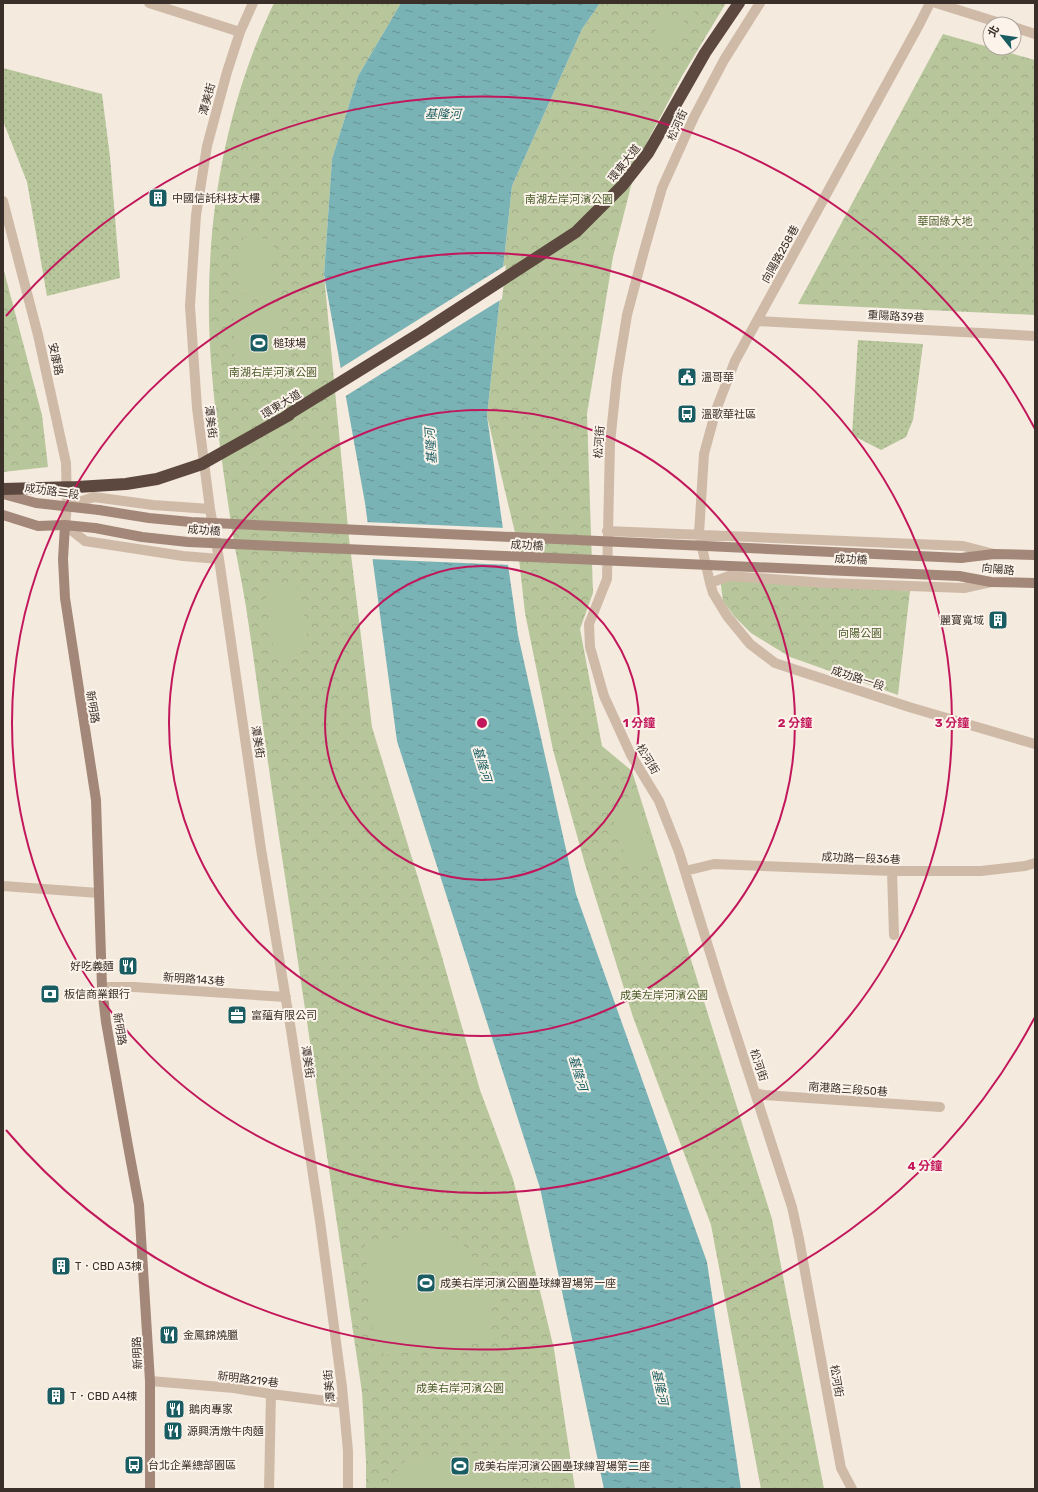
<svg xmlns="http://www.w3.org/2000/svg" width="1038" height="1492" viewBox="0 0 1038 1492" font-family="Rubik,'Noto Sans TC',sans-serif">
	<defs>
		<pattern id="grass-dots" width="8" height="8" patternUnits="userSpaceOnUse"><rect width="8" height="8" fill="#b8c69c"/><path d="M2 2h.1M6 6h.1" fill="none" stroke="#9faa86" stroke-width="1.8" stroke-linecap="round"/></pattern>
		<pattern id="park-crowns" width="20" height="18" patternUnits="userSpaceOnUse"><rect width="20" height="18" fill="#b8c69c"/><path d="M2 6a3 3 0 1 1 6 0M12 15a3 3 0 1 1 6 0" fill="none" stroke="#9faa86"/></pattern>
		<pattern id="water-ripples" width="26" height="14" patternUnits="userSpaceOnUse"><rect width="26" height="14" fill="#7ab3b6"/><path d="M2 4q2-2 4 0t4 0M15 11q2-2 4 0t4 0" fill="none" stroke="#659294"/></pattern>
	</defs>
	<rect width="100%" height="100%" fill="#f5eade"/>
	<path fill="url(#grass-dots)" d="M3,68L102,94L110,157L120,278L47,296L27,182L3,121Z
		M858,340L923,344L913,420L906,437L881,450L852,435Z"/>
	<path fill="url(#park-crowns)" d="M274,3H401L358,76L332,159L324,275L349,538L372,727L440,950L480,1090L513,1179L554,1349L575,1489H366V1462L362,1392C334,1203 306,1013 277,824C266,752 257,679 246,607C242,581 236,556 232,530C224,475 215,418 211,362C202,240 221,114 274,3Z
		M600,3H726L682,76L648,140L631,186L613,257L587,414L593,593L580,629L602,746L632,771L772,1219L824,1489H761L711,1225L633,1017L585,864L553,750L525,613L517,541L487,416L512,186L582,29Z
		M943,34L1035,60V315L798,304Z
		M3,267L42,415L48,467L3,472Z
		M720,578L910,591L898,695L790,657L751,633L734,616L723,601Z"/>
	<path fill="#b8c69c" d="M672,3H700L691,18L670,6Z
		M666,11L688,24L673,49L651,37Z
		M243,237L274,239L269,295L238,293Z
		M280,302L286,378L236,382L233,308Z
		M285,582C293,584 297,587 301,594L308,642C302,661 283,664 273,647L266,599C269,588 275,584 285,582Z
		M639,806L655,859L628,867L612,815Z
		M434,1231L460,1241L478,1264L488,1297L491,1342L385,1355L374,1344L365,1244Z
		M519,1451L523,1489H395L394,1474L407,1458L436,1455Z"/>
	<path fill="url(#water-ripples)" d="M401,3H600L582,29L512,186L487,416L518,635L576,894L707,1262L741,1489H604L540,1188L397,741L365,503L324,275L332,159L358,76Z"/>
	<path fill="#f5eade" d="M506,265L502,299L344,397L339,369Z
		M365,522L505,528L510,565L370,559Z"/>
	<g fill="none" stroke-linecap="round" stroke-linejoin="round">
		<path stroke="#cfbaa8" stroke-width="10" d="M149,3L240,32
			M253,3L240,32L227,72L207,146L196,215L190,306L197,408L210,509L219,559L261,849L291,1030L320,1221L342,1387L348,1451V1489
			M760,3L724,60L694,117L662,188L644,251L627,315L617,376L610,443L607,579L589,624L590,647L604,696L631,755L659,801L679,852L721,988L792,1207L799,1239L841,1468L852,1489
			M930,3L920,23L735,361L716,410L704,454L699,534L710,583L713,593L727,616L750,644L775,663L909,707L1035,744
			M936,3L1003,24
			M1014,27L1035,34
			M3,201L38,335L66,463L67,506L65,525L85,541L183,556L219,559
			M757,321L1035,336
			M67,506L94,497L153,505L210,509
			M607,531L963,546L994,554
			M710,583L729,576L826,583L964,588L991,582
			M685,871L714,864L892,871H981L1025,866L1035,863
			M892,871L894,935
			M3,886L99,893
			M102,987H134L286,997
			M755,1093L764,1095L940,1107
			M150,1381L234,1388L271,1394L343,1403
			M269,1489L271,1394"/>
		<path stroke="#a38879" stroke-width="10" d="M3,494L36,503L99,510
			M3,515L38,526L65,525L95,528
			M65,525L63,559L65,598L96,800L102,987L106,1022L128,1146L139,1205L150,1381V1489
			M961,558L994,554L1035,555
			M959,576L991,582L1035,583"/>
		<path stroke="#5d483f" stroke-width="12" d="M289,414L422,332L576,232L622,186L648,153L705,53L739,3"/>
		<path stroke="#a38879" stroke-width="10" d="M99,510L149,518L191,522L961,558
			M95,528L142,537L188,542L959,576"/>
		<path stroke="#5d483f" stroke-width="12" d="M3,489L77,487L126,484L157,479L202,464L289,415"/>
	</g>
	<g fill="none" stroke="#c2185b" stroke-width="2">
		<circle cx="482" cy="723" r="157"/>
		<circle cx="482" cy="723" r="313"/>
		<circle cx="482" cy="723" r="470"/>
		<path d="M1035 1017A626 626 0 0 1 6 1130M6 316A626 626 0 0 1 1035 429"/>
	</g>
	<defs>
		<g id="building-square" transform="scale(1)"><rect x="-9" y="-9" width="18" height="18" rx="4" fill="#195d62" stroke="#fcf4eb"/><path d="M-4-6H4V6H1V3H-1V6H-4ZM-2.5-4.3h1.7v1.8h-1.7ZM.8-4.3h1.7v1.8H.8ZM-2.5-1h1.7V.8h-1.7ZM.8-1h1.7V.8H.8Z" fill="#fff"/></g>
		<g id="stadium-square" transform="scale(1)"><rect x="-9" y="-9" width="18" height="18" rx="4" fill="#195d62" stroke="#fcf4eb"/><path d="M0-5a6.5 5 0 1 0 0 10a6.5 5 0 1 0 0-10ZM-3.5-1.8h7v3.6h-7Z" fill="#fff"/></g>
		<g id="civic-square" transform="scale(1)"><rect x="-9" y="-9" width="18" height="18" rx="4" fill="#195d62" stroke="#fcf4eb"/><path d="M-.6-6.5H3V-4.5H.6V-3L4-1V1h2V6H-6V1h2V-1L-.6-3ZM-1.2 2.5V6h2.4V2.5Z" fill="#fff"/></g>
		<g id="bus-square" transform="scale(1)"><rect x="-9" y="-9" width="18" height="18" rx="4" fill="#195d62" stroke="#fcf4eb"/><path d="M-5-6H5V4H4V6H2V4H-2V6H-4V4H-5ZM-3.5-4V0h7V-4ZM-3.5 1.2v1.5H-2V1.2ZM2 1.2v1.5H3.5V1.2Z" fill="#fff"/></g>
		<g id="restaurant-square" transform="scale(1)"><rect x="-9" y="-9" width="18" height="18" rx="4" fill="#195d62" stroke="#fcf4eb"/><path d="M-5-6h1v4h1v-4h1v4h1v-4h1v5L-1.5 .5V6h-2V.5L-5-1ZM5-6V6H3V1.5H1.5Q1.5-4 5-6Z" fill="#fff"/></g>
		<g id="bank-square" transform="scale(1)"><rect x="-9" y="-9" width="18" height="18" rx="4" fill="#195d62" stroke="#fcf4eb"/><path d="M-6-4H6V4H-6ZM0-2.3a2.3 2.3 0 1 0 0 4.6a2.3 2.3 0 1 0 0-4.6Z" fill="#fff"/></g>
		<g id="office-square" transform="scale(1)"><rect x="-9" y="-9" width="18" height="18" rx="4" fill="#195d62" stroke="#fcf4eb"/><path d="M-6-3h4V-5.5h4V-3h4V5H-6ZM-1-4.5V-3h2v-1.5ZM-6 0V1H6V0Z" fill="#fff"/></g>
	</defs>
	<g fill-rule="evenodd">
		<use href="#building-square" x="158" y="198"/>
		<use href="#stadium-square" x="259" y="343"/>
		<use href="#civic-square" x="687" y="377"/>
		<use href="#bus-square" x="687" y="414"/>
		<use href="#building-square" x="998" y="620"/>
		<use href="#restaurant-square" x="128" y="966"/>
		<use href="#bank-square" x="50" y="994"/>
		<use href="#office-square" x="237" y="1015"/>
		<use href="#building-square" x="61" y="1266"/>
		<use href="#stadium-square" x="426" y="1283"/>
		<use href="#restaurant-square" x="169" y="1335"/>
		<use href="#building-square" x="56" y="1396"/>
		<use href="#restaurant-square" x="175" y="1409"/>
		<use href="#restaurant-square" x="173" y="1431"/>
		<use href="#bus-square" x="134" y="1465"/>
		<use href="#stadium-square" x="460" y="1466"/>
	</g>
	<g text-anchor="middle" stroke-width="4" stroke-linejoin="round" paint-order="stroke">
		<g font-size="11" fill="#3b2f29" stroke="#fcf4eb">
			<text transform="translate(207 99) rotate(-75)" y="4">潭美街</text>
			<text transform="translate(677 125) rotate(-66)" y="4">松河街</text>
			<text transform="translate(624 163) rotate(-52)" y="4">環東大道</text>
			<text transform="translate(780 254) rotate(-61)" y="4">向陽路258巷</text>
			<text transform="translate(896 316) rotate(3)" y="4">重陽路39巷</text>
			<text transform="translate(56 359) rotate(78)" y="4">安康路</text>
			<text transform="translate(281 404) rotate(-31)" y="4">環東大道</text>
			<text transform="translate(211 422) rotate(83)" y="4">潭美街</text>
			<text transform="translate(599 442) rotate(-86)" y="4">松河街</text>
			<text transform="translate(52 491) rotate(8)" y="4">成功路二段</text>
			<text transform="translate(204 530) rotate(4)" y="4">成功橋</text>
			<text transform="translate(527 545) rotate(3)" y="4">成功橋</text>
			<text transform="translate(851 559) rotate(3)" y="4">成功橋</text>
			<text transform="translate(998 569) rotate(5)" y="4">向陽路</text>
			<text transform="translate(858 678) rotate(18)" y="4">成功路一段</text>
			<text transform="translate(93 707) rotate(81)" y="4">新明路</text>
			<text transform="translate(258 742) rotate(81)" y="4">潭美街</text>
			<text transform="translate(648 759) rotate(59)" y="4">松河街</text>
			<text transform="translate(861 858) rotate(2)" y="4">成功路一段36巷</text>
			<text transform="translate(194 979) rotate(4)" y="4">新明路143巷</text>
			<text transform="translate(120 1029) rotate(81)" y="4">新明路</text>
			<text transform="translate(308 1062) rotate(82)" y="4">潭美街</text>
			<text transform="translate(759 1065) rotate(72)" y="4">松河街</text>
			<text transform="translate(848 1089) rotate(4)" y="4">南港路三段50巷</text>
			<text transform="translate(137 1353) rotate(-93)" y="4">新明路</text>
			<text transform="translate(248 1379) rotate(7)" y="4">新明路219巷</text>
			<text transform="translate(837 1381) rotate(80)" y="4">松河街</text>
			<text transform="translate(329 1386) rotate(-96)" y="4">潭美街</text>
		</g>
		<g font-size="11" fill="#3b2f29" stroke="#fcf4eb" text-anchor="start">
			<text x="172" y="202">中國信託科技大樓</text>
			<text x="273" y="347">槌球場</text>
			<text x="701" y="381">溫哥華</text>
			<text x="701" y="418">溫歌華社區</text>
			<text x="984" y="624" text-anchor="end">麗寶寬域</text>
			<text x="114" y="970" text-anchor="end">好吃義麵</text>
			<text x="64" y="998">板信商業銀行</text>
			<text x="251" y="1019">富蘊有限公司</text>
			<text x="75" y="1270">T．CBD A3棟</text>
			<text x="440" y="1287">成美右岸河濱公園壘球練習場第一座</text>
			<text x="183" y="1339">金鳳錦燒臘</text>
			<text x="70" y="1400">T．CBD A4棟</text>
			<text x="189" y="1413">鵝肉專家</text>
			<text x="187" y="1435">源興清燉牛肉麵</text>
			<text x="148" y="1469">台北企業總部園區</text>
			<text x="474" y="1470">成美右岸河濱公園壘球練習場第二座</text>
		</g>
		<g font-size="11" fill="#4a5c2a" stroke="#fcf4eb">
			<text x="569" y="203">南湖左岸河濱公園</text>
			<text x="945" y="225">華固綠大地</text>
			<text x="273" y="376">南湖右岸河濱公園</text>
			<text x="860" y="637">向陽公園</text>
			<text x="664" y="999">成美左岸河濱公園</text>
			<text x="460" y="1392">成美右岸河濱公園</text>
		</g>
		<g font-size="12" font-style="italic" fill="#195d62" stroke="#fcf4eb">
			<text x="443" y="118">基隆河</text>
			<text transform="translate(431 446) rotate(-94)" y="4">基隆河</text>
			<text transform="translate(482 764) rotate(73)" y="4">基隆河</text>
			<text transform="translate(578 1073) rotate(73)" y="4">基隆河</text>
			<text transform="translate(660 1387) rotate(78)" y="4">基隆河</text>
		</g>
	</g>
	<circle cx="482" cy="723" r="6" fill="#c2185b" stroke="#fcf4eb" stroke-width="2"/>
	<g font-size="12" text-anchor="middle" font-weight="bold" fill="#c2185b" stroke="#fcf4eb" stroke-width="4" stroke-linejoin="round" paint-order="stroke">
		<text x="639" y="727">1 分鐘</text>
		<text x="795" y="727">2 分鐘</text>
		<text x="952" y="727">3 分鐘</text>
		<text x="925" y="1170">4 分鐘</text>
	</g>
	<rect width="1038" height="1492" fill="none" stroke="#3b2f29" stroke-width="8"/>
	<g transform="translate(1002 36) rotate(300)"><circle r="19" fill="#fcf4eb" stroke="#afa59d"/>
	<path d="M0-3L7 15L0 10L-7 15Z" fill="#195d62"/>
	<text y="-6" font-size="11" font-weight="bold" text-anchor="middle" fill="#3b2f29">北</text>
	</g>
</svg>
